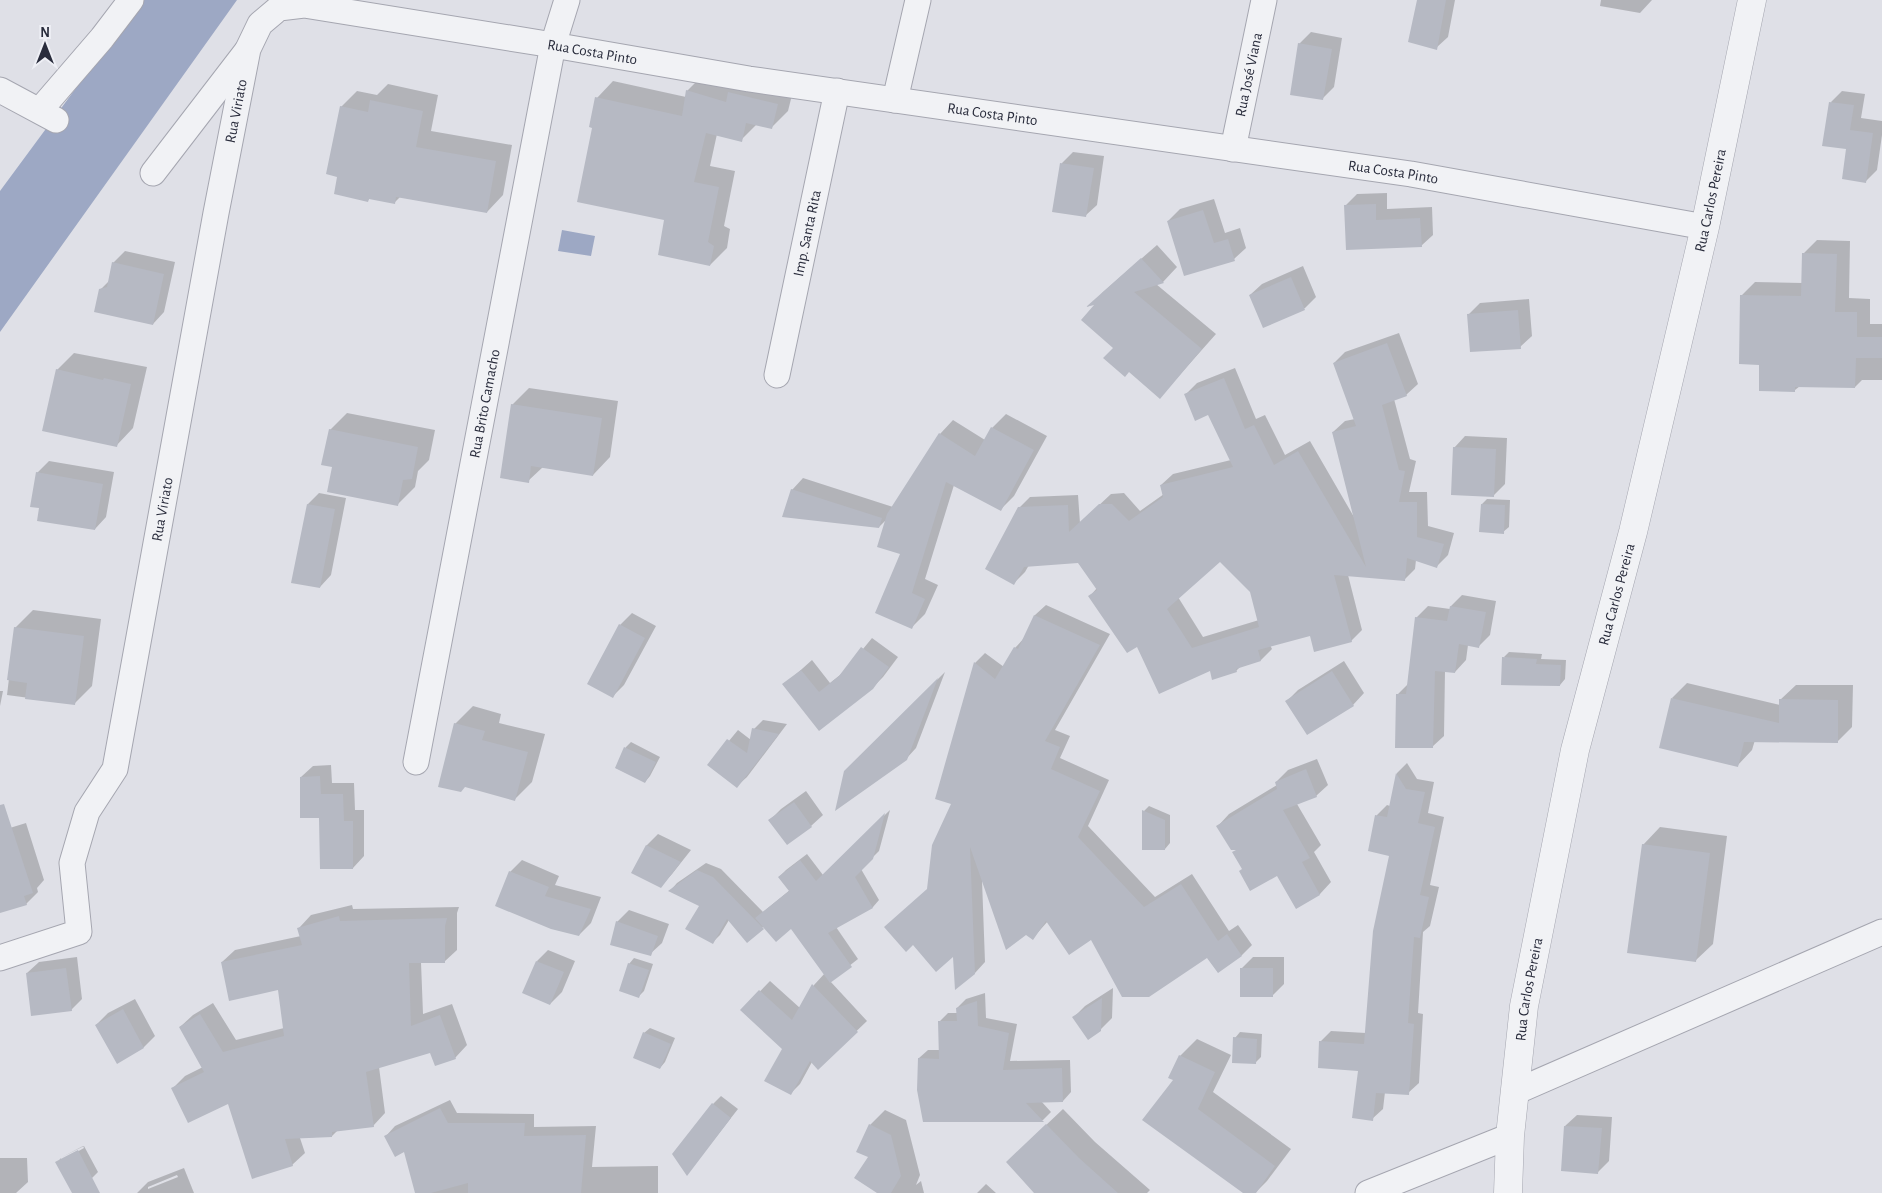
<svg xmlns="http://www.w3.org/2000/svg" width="1882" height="1193" viewBox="0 0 1882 1193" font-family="'Alegreya Sans',sans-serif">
	<rect width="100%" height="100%" fill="#dfe0e7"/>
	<path fill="#9da8c4" d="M141,0H237L0,332V191Z
		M562,230L595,236L591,256L558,251Z"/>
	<path fill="#0003" fill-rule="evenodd" d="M1418,0H1455L1448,37L1436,48Z
		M1601,0H1652L1640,13L1600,6Z
		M1311,32L1342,38L1334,87L1322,99L1299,44Z
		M704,74L794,87L788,111L771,128L757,124L741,140L717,134L710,166L735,171L724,226L730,229L727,248L710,265L665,219L594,127L597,98L613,81L686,97L687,91Z
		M388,84L438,95L431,131L512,145L503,195L487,212L400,197L394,203L370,198L368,200L339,176L341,107L357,91L377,95Z
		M1842,91L1865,94L1861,118L1882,121V135L1877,170L1865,182L1848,148L1831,102Z
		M1073,152L1104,156L1097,205L1085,216L1054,211L1062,163Z
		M1387,193V209L1432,207L1433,235L1421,246L1345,206L1357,194Z
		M1214,199L1225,233L1240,228L1246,248L1234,259L1168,221L1180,209Z
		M1817,240L1850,241L1849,298L1870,299V324H1882V380H1862L1855,387L1800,386L1795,390L1761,364L1741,296L1755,282L1803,283V254Z
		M1157,245L1177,267L1163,282L1156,284L1216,334L1160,397L1115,348L1098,302L1102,293Z
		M125,251L175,262L164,312L153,324L101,289L110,280L113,263Z
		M1303,266L1316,297L1305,308L1264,326L1250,295L1262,284Z
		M1529,299L1532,336L1520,347L1469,314L1480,303Z
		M1399,333L1418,384L1406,395L1394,399L1410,459L1416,461L1409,492H1427L1428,526L1454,533L1448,555L1437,566L1416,560L1415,569L1404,580L1348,575L1362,630L1351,641L1311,634L1270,645L1272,649L1261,660L1240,667L1236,671L1210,670L1137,645L1090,596L1097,588L1078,562L1029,565L1025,572L1014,583L1019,508L1030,497L1078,495L1080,523L1111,494L1124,493L1140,511L1164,494L1161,485L1173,474L1231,460L1209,414L1186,394L1197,383L1235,368L1256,419L1265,415L1285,455L1310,441L1354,517L1333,432L1345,421L1355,419L1334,363L1345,352ZM1220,560L1251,592L1259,620L1203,637L1178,597Z
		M74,353L147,367L133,428L116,446L57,370Z
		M529,388L618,401L610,457L593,475L543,467L528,481L512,405Z
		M347,413L435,430L429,460L418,471L415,487L398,504L333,466L330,430Z
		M1006,414L1047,436L1014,496L1001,509L954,485L925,579L938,585L925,614L911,628L902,553L887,519L879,527L792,490L803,478L893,507L940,434L953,420L985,440L992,428Z
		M1465,436L1507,438L1505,484L1493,496L1454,448Z
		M49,461L114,472L106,517L95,529L41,507L37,473Z
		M319,493L346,498L331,575L320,587L308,504Z
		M1487,499L1510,500L1509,527L1503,532L1482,504Z
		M1462,595L1496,601L1490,635L1479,646L1468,645L1466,660L1455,672L1445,671L1444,736L1432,747L1398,694L1408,684L1416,618L1428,606L1450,609L1451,606Z
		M1046,605L1110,634L1055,730L1070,736L1060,758L1109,780L1088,826L1155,897L1192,874L1229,931L1238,925L1252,945L1242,955L1218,972L1207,957L1091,939L1048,921L1033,938L982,880L985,962L975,973L954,954L929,888L953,803L975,663L985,653L1004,667L1015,648L1025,637L1035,615Z
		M33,610L101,619L92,686L74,704L7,695L15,628Z
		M632,613L656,626L624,685L613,696L620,625Z
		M872,638L898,657L883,677L872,688L820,729L784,685L812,660L830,683L845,671Z
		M1509,652L1542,654L1541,659L1566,660L1565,679L1560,685L1504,657Z
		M1344,661L1364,693L1353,705L1287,701L1298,690Z
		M945,672L916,748L906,759L845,772Z
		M1687,683L1780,705V700L1796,685H1853L1852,727L1837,742L1755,740L1752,750L1737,766L1672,698Z
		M0,691H3L0,706Z
		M473,706L501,714L499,723L545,734L532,782L515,799L455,724Z
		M763,720L787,724L747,777L737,786L709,765L738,730L751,740L754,729Z
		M631,742L660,757L650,776L645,782L616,768L626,747Z
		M1317,759L1328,785L1316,796L1297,804L1321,845L1314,852L1331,882L1320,894L1296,907L1277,874L1243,868L1238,849L1218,826L1229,814L1277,785L1276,782L1288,770Z
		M1407,763L1417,779L1434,782L1428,813L1444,817L1430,885L1439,887L1430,926L1423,932L1418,1013L1423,1014L1419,1083L1408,1093L1385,1092L1383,1109L1372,1119L1359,1070L1320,1042L1331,1031L1366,1033L1391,855L1369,850L1377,815L1387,805L1390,806L1397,773Z
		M331,765L332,783H354L355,810H364V856L353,868L301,777L313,766Z
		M806,791L823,815L811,826L770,820L781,809Z
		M1149,806L1170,815V843L1165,849L1144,811Z
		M890,810L879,851L861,869L879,900L873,907L836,927L858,959L830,981L867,1021L818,1068L812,1062L800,1084L790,1094L784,1049L742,1010L770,981L800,1008L814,985L825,973L792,927L764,926L747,941L729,920L720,935L712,943L701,906L670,891L677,883L706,863L721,869L763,912L790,890L779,877L786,870L807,854L823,875Z
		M26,823L44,880L37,888L38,892L26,904L0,912V831Z
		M1660,827L1727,836L1713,944L1695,961L1643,845Z
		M658,834L691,850L672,874L661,886L633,873L647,845Z
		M522,860L559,876L555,885L601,897L591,923L579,935L510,872Z
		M352,905L353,909L459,907L457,913V950L444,962H421L423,1014L452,1004L467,1045L455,1058L431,1052L379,1067L385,1113L373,1126L338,1130L332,1136L300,1138L305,1153L292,1165L229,1102L173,1088L185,1076L203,1067L180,1027L193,1015L213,1003L236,1040L284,1028L279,988L222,962L235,950L301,936L299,928L311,915Z
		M629,910L669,924L662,943L650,954L617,922Z
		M548,950L575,961L562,992L550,1004L537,961Z
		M77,957L82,999L71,1010L27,973L39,962Z
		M1253,957H1284V984L1272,996L1242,968Z
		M634,958L653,964L644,991L639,996L629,964Z
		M1113,988L1112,1018L1100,1030L1074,1017L1085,1006Z
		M985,993L986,1018L1017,1024L1010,1061L1070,1060L1071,1092L1063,1101H1041L1051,1112L1043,1120H924L919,1058L928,1050H940L939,1022L948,1013H957V1008L966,999Z
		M135,999L155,1036L144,1047L117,1062L96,1025L108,1013Z
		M650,1028L675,1038L665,1062L660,1068L644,1033Z
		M1240,1032L1262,1034L1261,1057L1255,1063L1235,1038Z
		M1197,1039L1231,1055L1213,1092L1291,1149L1267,1181L1255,1193H1245L1174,1080L1180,1056Z
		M721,1096L738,1109L687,1174L713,1104Z
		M450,1100L457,1113L534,1114V1127L596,1126L592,1167L658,1166V1193H417L405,1150L386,1136L395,1126Z
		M1063,1109L1095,1142L1150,1190L1147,1193H1036L1024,1146Z
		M885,1110L906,1120L920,1175L916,1185L921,1181L924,1193H879L870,1125Z
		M1577,1115L1612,1117L1609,1161L1598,1172L1565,1126Z
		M83,1146L62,1157L84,1146L98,1172L92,1178L71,1189L57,1163L61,1158V1161L84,1148Z
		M0,1158H27L28,1182L16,1193H0Z
		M184,1168L194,1193H137L148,1182ZM177,1175L178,1177L148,1189V1187Z
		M986,1184L996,1193H977Z"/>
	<path fill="#b6b9c3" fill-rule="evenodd" d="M1417,0H1446L1437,50L1408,42Z
		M1298,43L1332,49L1323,100L1290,95Z
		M686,90L726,102L728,92L778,104L772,129L746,123L742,142L706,133L694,182L719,187L708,242L714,246L710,266L658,255L664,220L577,202L592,128L589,127L595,97L682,116Z
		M370,100L423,111L416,147L496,161L487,213L396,197L395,204L369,199L368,202L334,194L337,177L326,174L340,106L368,112Z
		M1829,102L1854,105L1850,130L1873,133L1866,183L1842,179L1846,149L1822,146Z
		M1060,163L1094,168L1086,217L1052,212Z
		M1376,204V220L1420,218L1422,247L1346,250L1344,205Z
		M1203,210L1214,243L1228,239L1235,261L1184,276L1167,221Z
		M1802,253L1837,254L1835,312H1857V337H1882V358H1856L1855,388L1795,387V392L1759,391V365L1739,364L1740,295L1801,296Z
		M1141,258L1164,283L1134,292L1202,349L1160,399L1129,372L1125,377L1103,358L1113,348L1081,320L1094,305L1086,307Z
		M112,262L164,274L153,325L94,312L99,289L107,287Z
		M1291,277L1305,310L1263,328L1249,295Z
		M1518,310L1521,349L1470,352L1467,314Z
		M1387,343L1407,396L1382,405L1399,470L1405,471L1399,502H1417V537L1444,544L1437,568L1407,558L1405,581L1334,575L1352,642L1314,652L1310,636L1258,650L1261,661L1236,669L1237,672L1212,680L1210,671L1159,694L1137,647L1127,653L1088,596L1097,590L1078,563L1024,567L1014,585L985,569L1018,507L1068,505L1069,532L1099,504H1112L1129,521L1163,497L1160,485L1233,467L1208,415L1195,421L1184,394L1224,378L1245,429L1254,425L1274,465L1298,451L1366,567L1332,432L1356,426L1333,363ZM1220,562L1250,592L1259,627L1192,648L1167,609Z
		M56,369L103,380L104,378L131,384L117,447L42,431Z
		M511,404L602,418L593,476L531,466L529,483L500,478Z
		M991,427L1034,450L1001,511L946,482L912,593L925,599L912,629L875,613L900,554L877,547L887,514L939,433L975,456Z
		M329,429L418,447L412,479L403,480L398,506L327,492L332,467L321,465Z
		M1453,447L1496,449L1494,497L1451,495Z
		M36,472L103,484L95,530L37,521L39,508L30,507Z
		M791,489L882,518L879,528L782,517Z
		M307,504L335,509L320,588L291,583Z
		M1481,504L1505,505L1504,534L1479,532Z
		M1450,606L1486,612L1479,648L1459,644L1455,673L1435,671L1433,748H1395L1396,694H1406L1415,617L1447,621Z
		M1034,615L1100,645L1045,741L1060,747L1051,769L1100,791L1078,837L1144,907L1181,884L1218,941L1227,934L1242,956L1218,973L1207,958L1149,997H1122L1091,940L1069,955L1046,921L1033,940L1026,935L1006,950L970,847L975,974L955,990L953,957L936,972L913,945L906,952L884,927L927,889L932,845L951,804L935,799L974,662L995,679L1014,647L1018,649Z
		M619,624L645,638L613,698L587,684Z
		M14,627L84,636L75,705L25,699L27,683L7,680Z
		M861,647L889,667L873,689L819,731L782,684L801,670L819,692L839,676Z
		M1502,657L1537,659L1536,664L1561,665L1560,686L1501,685Z
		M1332,671L1354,706L1307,735L1285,701Z
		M938,678L907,760L835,811L844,771Z
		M1671,698L1779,723V699L1838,700V743L1744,742L1738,767L1659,748Z
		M454,723L485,731L482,740L528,752L515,801L465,787L461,792L438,787Z
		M752,728L779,734L737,788L707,765L727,739L747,753Z
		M624,747L656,762L645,783L615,768Z
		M1306,769L1317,797L1283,810L1310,858L1302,862L1320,895L1296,909L1277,876L1250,891L1239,871L1242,869L1232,852L1236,850H1231L1216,826L1277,789L1275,782Z
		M1396,773L1406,789L1425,792L1418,823L1435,827L1420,895L1429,897L1420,938L1414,937L1408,1023L1414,1024L1409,1095L1376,1093L1373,1121L1352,1118L1358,1071L1318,1068L1319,1041L1364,1044L1373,931L1389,856L1368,851L1375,815L1387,817Z
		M320,776L321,794H343L344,821H353V869H320L319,818H300V777Z
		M794,802L812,827L787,845L768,820Z
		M4,804L33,893L24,896L27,905L0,913V805Z
		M1142,810L1165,820V850H1142Z
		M885,813L873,859L855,877L873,908L828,933L852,967L830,983L791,929L776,942L755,918L789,891L778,877L800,860L816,881Z
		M1642,844L1710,853L1696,962L1627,953Z
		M646,845L681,862L661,888L631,873Z
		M697,870L713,877L764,929L747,943L727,919L713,944L685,929L699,906L668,891Z
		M509,871L549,887L545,896L591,909L579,936L551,929L495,906Z
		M339,916L340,921L447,918L445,926V963H409L411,1026L440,1015L456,1059L435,1066L430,1053L366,1072L374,1127L332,1132V1137L285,1139L293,1166L252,1179L228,1104L188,1123L171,1088L204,1072L179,1027L200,1014L223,1052L284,1036L278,990L229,1001L221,962L302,945L297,928Z
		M616,921L658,936L651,956L610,945Z
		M536,961L564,972L550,1005L522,993Z
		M628,963L649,970L639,998L619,991Z
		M66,968L72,1011L31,1016L26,973Z
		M1240,968H1273V997H1240Z
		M812,984L858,1032L818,1070L810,1061L791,1095L764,1081L782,1049L740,1010L759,990L792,1020Z
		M1102,998L1101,1031L1088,1040L1072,1017Z
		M977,1001L978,1026L1009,1033L1003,1070L1062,1068L1063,1102L1026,1103L1044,1122H923L917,1090L918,1058L939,1059L938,1021H957L956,1008Z
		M123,1009L144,1048L117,1064L95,1025Z
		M643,1032L671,1044L660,1069L633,1058Z
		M1233,1037L1257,1039L1256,1064L1232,1063Z
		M1179,1055L1215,1072L1198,1109L1275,1166L1256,1193H1243L1142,1120L1173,1080L1168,1078Z
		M712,1103L731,1118L687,1176L672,1154Z
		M440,1108L448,1123H525L524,1136L586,1135L581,1193H468V1183L431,1193H415L404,1152L395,1157L384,1136Z
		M869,1124L891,1135L901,1176L891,1193H877L854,1178L868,1157L856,1152Z
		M1046,1124L1079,1158L1118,1193H1034L1006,1162Z
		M1564,1126L1602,1128L1598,1174L1561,1171Z
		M78,1150L100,1193H72L55,1162Z"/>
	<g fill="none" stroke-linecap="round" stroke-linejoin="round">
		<g stroke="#a5a6b0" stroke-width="27">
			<g id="minor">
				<path d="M0,90L56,120"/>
				<path d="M895,100L918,0"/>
				<path d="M40,110L102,38L131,0"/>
				<path id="s1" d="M1233,149L1264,0"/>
				<path d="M153,173L246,52"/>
				<path id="s2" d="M777,375L837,91"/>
				<path id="s3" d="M416,762L553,45L567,0"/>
				<path id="s4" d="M0,958L79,932L72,863L87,812L115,769L216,213L248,49L260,24L279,8L304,5L553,45L749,79L1411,174L1705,227"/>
				<path d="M1515,1092L1882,932"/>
				<path d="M1368,1193L1510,1136"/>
			</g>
		</g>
		<g stroke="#a5a6b0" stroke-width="29">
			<g id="tertiary">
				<path id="s5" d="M1508,1193L1510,1136L1524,1006L1575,750L1633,532L1705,227L1752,0"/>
			</g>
		</g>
		<use href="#minor" stroke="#f1f2f5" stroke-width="25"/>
		<use href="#tertiary" stroke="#f1f2f5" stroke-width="28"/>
	</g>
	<g text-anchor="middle" stroke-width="4" stroke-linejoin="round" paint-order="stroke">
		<g font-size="15" fill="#292c3c" stroke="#eeeff5">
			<text dy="5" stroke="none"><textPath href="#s4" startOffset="1359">Rua Costa Pinto</textPath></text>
			<text dy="5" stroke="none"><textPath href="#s1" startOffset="76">Rua José Viana</textPath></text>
			<text dy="5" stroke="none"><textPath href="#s4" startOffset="926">Rua Viriato</textPath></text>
			<text dy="5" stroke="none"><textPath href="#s4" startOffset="1764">Rua Costa Pinto</textPath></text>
			<text dy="5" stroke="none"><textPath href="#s4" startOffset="2169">Rua Costa Pinto</textPath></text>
			<text dy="5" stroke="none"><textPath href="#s5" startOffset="1015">Rua Carlos Pereira</textPath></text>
			<text dy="5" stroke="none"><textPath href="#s2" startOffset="145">Imp. Santa Rita</textPath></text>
			<text dy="5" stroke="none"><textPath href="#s3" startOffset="365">Rua Brito Camacho</textPath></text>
			<text dy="5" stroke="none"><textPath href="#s4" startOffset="521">Rua Viriato</textPath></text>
			<text dy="5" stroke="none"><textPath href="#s5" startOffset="610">Rua Carlos Pereira</textPath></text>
			<text dy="5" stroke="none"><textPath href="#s5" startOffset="205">Rua Carlos Pereira</textPath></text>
		</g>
	</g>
	<g transform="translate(45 45)" stroke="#eeeff5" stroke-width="4" paint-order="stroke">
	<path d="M0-4L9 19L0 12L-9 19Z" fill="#292c3c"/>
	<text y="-8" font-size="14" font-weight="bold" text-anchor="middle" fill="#292c3c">N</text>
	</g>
</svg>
